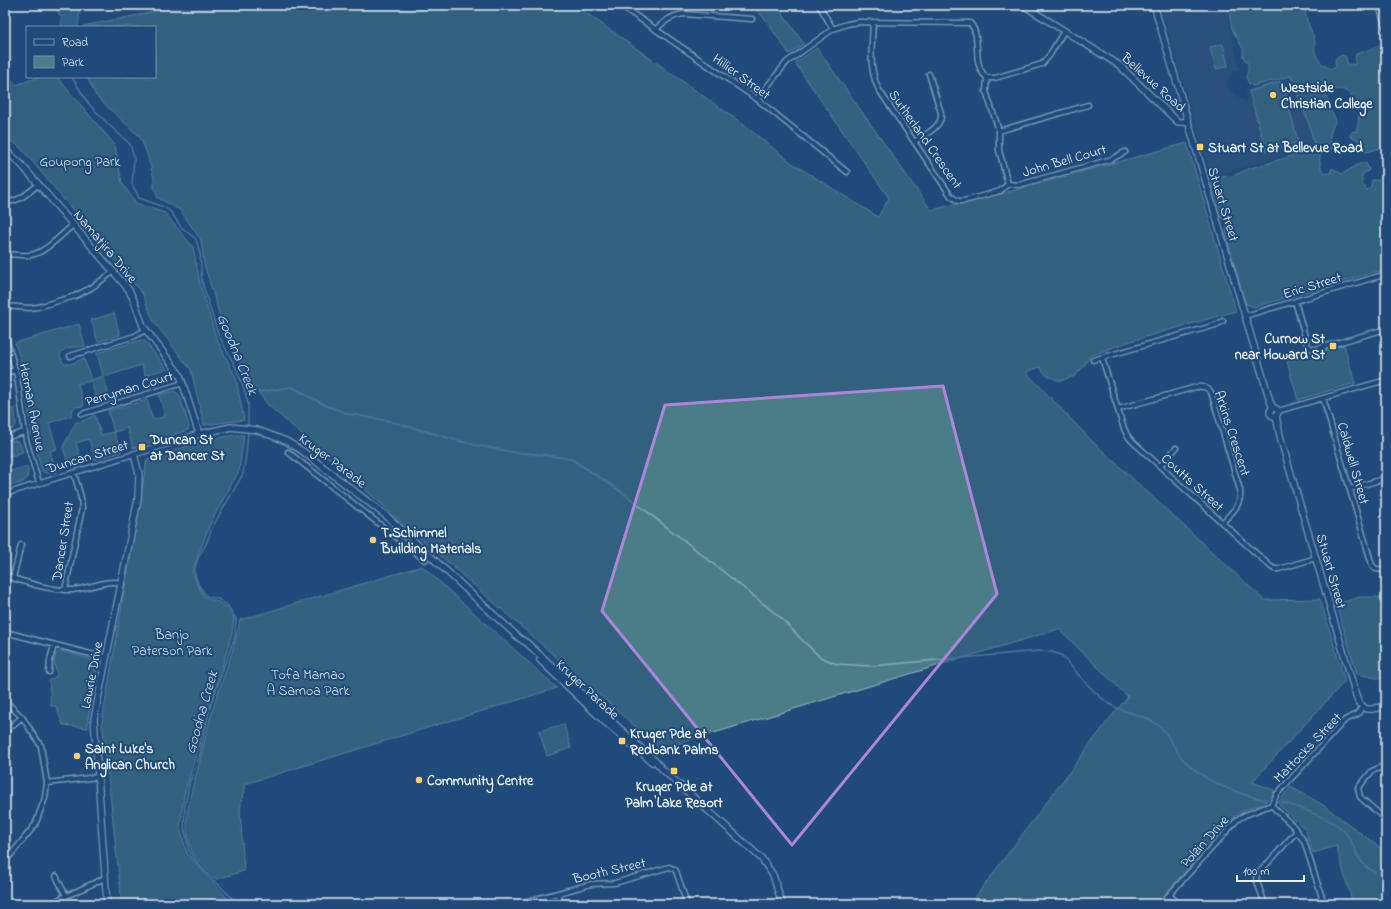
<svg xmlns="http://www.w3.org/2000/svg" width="1391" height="909" viewBox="0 0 1391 909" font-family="'Indie Flower',sans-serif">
	<rect width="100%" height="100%" fill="#1f4a7a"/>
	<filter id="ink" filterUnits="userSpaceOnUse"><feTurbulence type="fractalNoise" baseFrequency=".025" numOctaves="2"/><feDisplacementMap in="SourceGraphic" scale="8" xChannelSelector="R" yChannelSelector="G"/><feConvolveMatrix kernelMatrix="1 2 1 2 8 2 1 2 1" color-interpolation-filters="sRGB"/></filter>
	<g filter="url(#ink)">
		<path fill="#36587e" d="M1160,5H1230V28L1239,69L1232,73L1228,78L1227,85L1230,90L1243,101H1247L1246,90L1294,77L1314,146L1211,177Z"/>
		<path fill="#4c7d88" stroke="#9ab7c0" d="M175,5H575L740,122L792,163L878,217L889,198L795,63L817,48L931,210L1001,194L1187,143L1236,311L1128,342L1090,356L1084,366L1075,376L1060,381L1046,375L1040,367L1026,372L1091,440L1264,600L1320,599L1345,681L1252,782L1274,790C1269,806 1253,805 1240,812C1238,813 1235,816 1233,818L1156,904H970L1110,718L1128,697L1059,629L661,749L268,405L248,379L227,339L204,264L201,240L180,210L158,198L154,188V178L147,154L140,137L96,96L87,77H155V27L83,26L153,12Z
			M751,5H783L782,13L804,44L789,54L765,19Z
			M1228,5H1300L1301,9H1306C1304,20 1313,31 1315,42C1316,48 1313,49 1317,57C1320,63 1325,66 1331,69L1335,68L1336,66L1335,59L1342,55L1346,57L1347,63L1351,65L1355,64L1356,54L1381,45L1386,67V147C1378,147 1373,152 1364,152L1357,139L1350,137V134L1353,131L1356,132C1361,117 1360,96 1343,90C1338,88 1335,91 1330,90L1326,94L1327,99L1331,103L1329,108L1336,120C1333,125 1331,130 1330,136C1330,143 1333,145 1331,153L1321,150C1319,159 1319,168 1325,174L1330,173L1332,168L1342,174L1361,163H1366L1369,170L1362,175V184L1367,190L1371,186L1372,180H1379L1386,178V269L1254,307L1246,304L1243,296L1226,235L1227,228L1226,222C1215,215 1212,193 1212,181L1216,177L1233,176L1248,169L1312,150L1314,144L1309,124L1291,76L1253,86L1249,84L1246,77L1248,70V64L1243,57V49L1232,29Z
			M1223,44L1228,66L1216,69L1210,47Z
			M5,72L16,85L39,77H57L115,145L122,183L136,203L165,213L193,247L200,284L216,337L236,378L244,420L204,425L191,370L154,322L142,293L20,147L5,137Z
			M1282,81L1298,142L1266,151L1249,91Z
			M114,313L120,335L98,342L91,320Z
			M79,324L85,346C77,348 62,345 60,356L63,363C70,366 77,361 84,358L91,380L103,376L97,353L141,340L145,341L167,369L145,375L142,365L104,377L110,400L98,404L91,381L78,384L84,406L76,407L73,409L71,416L49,423L57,449L50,451L57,472L47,473L42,471L41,468L32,435L23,369L15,343Z
			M1344,345L1355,383L1298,400L1287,362Z
			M174,391L179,394L189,426L188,430L133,448L127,428L114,432L121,452L95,460L89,439L76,443L82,463L69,468L63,447L76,422H81L95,415L101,435L114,432L108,411L147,400L153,420L165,416L159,395Z
			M15,408L16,425L13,429L5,432V411Z
			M235,435H244L239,471L211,522L192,571L197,584L204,597L218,602L226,607L234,619L232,634L184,795L180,828L187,853L229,900L231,904H122L102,721L147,459L210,439Z
			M15,440L20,443L23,452L5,458V443Z
			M5,464L8,472L27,466C32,484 19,483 5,487Z
			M422,566L557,688L245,784L240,809L244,871L217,879C208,871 196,860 191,849C181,821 191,792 199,765C204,745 208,725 214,705C223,677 235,649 240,620Z
			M1360,597H1386V677L1381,679L1357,674L1336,604Z
			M60,651L94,660L98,665L88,719V728L63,725L56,706H51L49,680L52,679L57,675L54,662L56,654Z
			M564,724L571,748L547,756L539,731Z
			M1291,787L1323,805L1386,852V897L1382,898L1386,904H1382L1379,900L1372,904H1353L1336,846L1313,853L1305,829L1279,805V801Z"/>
		<path fill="#4378a0" stroke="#85a8c3" d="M58,5H81L78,27H61L62,18L57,11Z"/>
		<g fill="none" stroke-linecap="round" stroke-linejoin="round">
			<path stroke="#85a8c3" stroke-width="1.5" d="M72,77L88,103L109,125L130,144L134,158L132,184L139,198L164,207L171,212L181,227L196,239L200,254L202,282L218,334L234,364L243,385L248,404V427
				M245,394L292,387L327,406L349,414L389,421L474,445L513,452L545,455L571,459L619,490L686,542L781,618L801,639L820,657L837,664L871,666L1040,651L1052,652L1061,655C1076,671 1095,696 1113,706C1128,714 1144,714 1158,725C1169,733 1174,749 1183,759C1204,782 1237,794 1266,800
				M1282,802C1299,808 1325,816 1340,827C1357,841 1354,864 1375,872
				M1380,873L1386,875
				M234,904L232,898L200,866L189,851L184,827L185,805L190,781L199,758L210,707L235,636L236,619L227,605L218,599L206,596L198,584L194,571L198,558L206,544L213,526L243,474L246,455L248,431"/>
			<g stroke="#e8f1f8" stroke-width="7">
				<path id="street" d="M620,5L757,99L847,172
					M819,5L833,29
					M1379,5L1386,29
					M873,23C872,46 868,69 879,90L951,196L958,201H964L1000,191L1008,184L999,150V131L986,91L987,78
					M656,29C665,21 671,16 683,14L752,19
					M757,99L787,62L833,29L847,24L859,22L970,23C983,37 970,63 987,78H995L1042,64L1049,56L1064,31
					M999,131L1088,105
					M914,142C924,135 943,127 941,113L929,74
					M1008,184L1019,185L1112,159L1125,152
					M5,202C19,202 28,193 39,184
					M5,254C13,254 22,256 30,255C44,254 62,234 73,225
					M1295,301L1307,344L1310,348L1316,349L1386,329
					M5,306L29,308L38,307L75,296L91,288L113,272
					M1245,316L1386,274
					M5,334L17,376L26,440L39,483
					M70,356L135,336L145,330
					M1102,358L1123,426L1127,435L1132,441L1270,566L1274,569H1279L1316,558
					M1093,360L1216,325L1223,321
					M5,373L16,370
					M1323,398L1372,565L1376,569L1386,570
					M1118,409L1196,387C1203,386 1207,387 1211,392L1240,490C1242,505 1232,512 1222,523
					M1278,411L1386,380
					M82,414L183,383
					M5,438L24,432
					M288,452L425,560
					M1160,466L1176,448
					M1350,489L1386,478
					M5,494L134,454
					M5,576C27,582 49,591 72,590C89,589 106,579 121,583
					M13,578L21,545
					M65,590L82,508L81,498L74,473
					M5,632L106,658
					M49,672L50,660L54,645
					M5,701L22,717L41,746L47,783L45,798L35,825L5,862
					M5,732L22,717
					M1386,765L1372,771L1358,788L1360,797L1386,820
					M47,783L98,777
					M1271,805L1277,794L1345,720L1358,714L1362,707
					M1271,805L1293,826L1304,841L1324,904
					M56,876L66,896
					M558,893L591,884L615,883L669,867L674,869L676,871L687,904
					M1169,895L1180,904
					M528,901L558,893L561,904
					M5,902L10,904
					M49,904L105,878
					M1161,904L1238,819L1245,815L1271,805
					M1201,904L1210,901
					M1265,904L1256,879L1257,875L1297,831"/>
			</g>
			<g stroke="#e8f1f8" stroke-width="8">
				<path id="secondary" d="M1023,5L1119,65L1178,122H1188
					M1154,5L1270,401L1273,408
					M5,150L20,163L129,290L135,303L143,326L180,375L199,434
					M1270 412a4 4 0 1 1 8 0a4 4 0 1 1-8 0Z
					M1276,416L1281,440L1358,702L1366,709H1372L1386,706
					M540,660L606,723L652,762
					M107,904L94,719L138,499L139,474L134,454L199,434L231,427L257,430L286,441L301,450L389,518L519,638L527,643L656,762L663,770L761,858L773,875L782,904"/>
			</g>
			<use href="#street" stroke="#1f4a7a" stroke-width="4"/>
			<use href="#secondary" stroke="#1f4a7a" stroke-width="5.5"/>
		</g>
	</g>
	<path d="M0 0H1391V909H0ZM943,386L997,594L792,845L602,611L665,405Z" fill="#1f4a7a" fill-opacity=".55" fill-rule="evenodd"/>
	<path fill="none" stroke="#ac85d9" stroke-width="3" stroke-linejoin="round" d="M943,386L997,594L792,845L602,611L665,405Z"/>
	<g fill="#ffd166" stroke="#1f4a7a" stroke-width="1.5">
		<circle cx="1273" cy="95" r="4"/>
		<rect x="1196" y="143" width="8" height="8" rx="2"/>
		<rect x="1329" y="342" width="8" height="8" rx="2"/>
		<rect x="138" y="443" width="8" height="8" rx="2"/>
		<circle cx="373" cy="540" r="4"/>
		<rect x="618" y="737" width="8" height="8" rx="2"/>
		<circle cx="77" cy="756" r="4"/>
		<rect x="670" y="767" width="8" height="8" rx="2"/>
		<circle cx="419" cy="780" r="4"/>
	</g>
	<g text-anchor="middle" stroke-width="4" stroke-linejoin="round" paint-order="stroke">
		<g font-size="14" fill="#e8f1f8" stroke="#1f4a7a">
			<text transform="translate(742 76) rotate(36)" y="5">Hillier Street</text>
			<text transform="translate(1154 82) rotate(42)" y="5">Bellevue Road</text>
			<text transform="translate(926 139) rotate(55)" y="5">Sutherland Crescent</text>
			<text transform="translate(1064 160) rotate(-16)" y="5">John Bell Court</text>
			<text transform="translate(1224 204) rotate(73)" y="5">Stuart Street</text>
			<text transform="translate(106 246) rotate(50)" y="5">Namatjira Drive</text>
			<text transform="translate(1312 285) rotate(-17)" y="5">Eric Street</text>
			<text transform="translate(129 388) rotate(-17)" y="5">Perryman Court</text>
			<text transform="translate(33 407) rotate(79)" y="5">Herman Avenue</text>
			<text transform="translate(1233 433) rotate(72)" y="5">Arkins Crescent</text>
			<text transform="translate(87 456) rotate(-17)" y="5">Duncan Street</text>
			<text transform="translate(333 460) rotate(37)" y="5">Kruger Parade</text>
			<text transform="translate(1354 463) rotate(74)" y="5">Caldwell Street</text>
			<text transform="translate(1193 482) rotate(42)" y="5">Coutts Street</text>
			<text transform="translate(62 541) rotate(-81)" y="5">Dancer Street</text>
			<text transform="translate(1332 571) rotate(74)" y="5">Stuart Street</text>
			<text transform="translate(91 675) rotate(-79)" y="5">Lawrie Drive</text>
			<text transform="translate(588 689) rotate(43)" y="5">Kruger Parade</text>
			<text transform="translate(1307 747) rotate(-46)" y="5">Mattocks Street</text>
			<text transform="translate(1204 841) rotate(-48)" y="5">Polzin Drive</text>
			<text transform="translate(609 870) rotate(-13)" y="5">Booth Street</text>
		</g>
		<g font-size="14" font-weight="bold" fill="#e8f1f8" stroke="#1f4a7a" text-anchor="start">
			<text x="1281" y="92">Westside<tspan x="1281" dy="16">Christian College</tspan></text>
			<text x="1208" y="152">Stuart St at Bellevue Road</text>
			<text x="1325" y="343" text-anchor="end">Curnow St<tspan x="1325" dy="16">near Howard St</tspan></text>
			<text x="150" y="444">Duncan St<tspan x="150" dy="16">at Dancer St</tspan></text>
			<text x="381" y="537">T.Schimmel<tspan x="381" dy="16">Building Materials</tspan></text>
			<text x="630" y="738">Kruger Pde at<tspan x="630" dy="16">Redbank Palms</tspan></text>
			<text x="85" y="753">Saint Luke's<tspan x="85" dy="16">Anglican Church</tspan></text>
			<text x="427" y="785">Community Centre</text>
			<text x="674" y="791" text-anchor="middle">Kruger Pde at<tspan x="674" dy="16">Palm Lake Resort</tspan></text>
		</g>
		<g font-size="14" fill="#d1e0e7" stroke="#1f4a7a">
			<text x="80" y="166">Goupong Park</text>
			<text x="172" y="639">Banjo<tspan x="172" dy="16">Paterson Park</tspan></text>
			<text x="308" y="679">Tofa Mamao<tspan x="308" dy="16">A Samoa Park</tspan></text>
		</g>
		<g font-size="15" font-style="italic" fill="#cfdfeb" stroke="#1f4a7a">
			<text transform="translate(238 354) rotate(68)" y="5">Goodna Creek</text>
			<text transform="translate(201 712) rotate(-74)" y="5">Goodna Creek</text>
		</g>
	</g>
	<rect width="1391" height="909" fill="none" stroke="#1f4a7a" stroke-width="20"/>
	<rect x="10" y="10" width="1371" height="889" fill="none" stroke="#e8f1f8" stroke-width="1.5" filter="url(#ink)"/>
	<rect x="26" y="26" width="130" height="52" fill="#1f4a7a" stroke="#6f8dac"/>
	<rect x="34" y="39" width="20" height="6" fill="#1f4a7a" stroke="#6f8dac"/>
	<text x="62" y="46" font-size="12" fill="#e8f1f8">Road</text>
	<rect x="34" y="56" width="20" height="12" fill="#4c7d88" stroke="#6f8dac"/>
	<text x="62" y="66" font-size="12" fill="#e8f1f8">Park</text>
	<path d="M1237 875v6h67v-6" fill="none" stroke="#e8f1f8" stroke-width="2"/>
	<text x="1243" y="875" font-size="12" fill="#e8f1f8" stroke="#1f4a7a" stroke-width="3" paint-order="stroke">100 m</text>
</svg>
